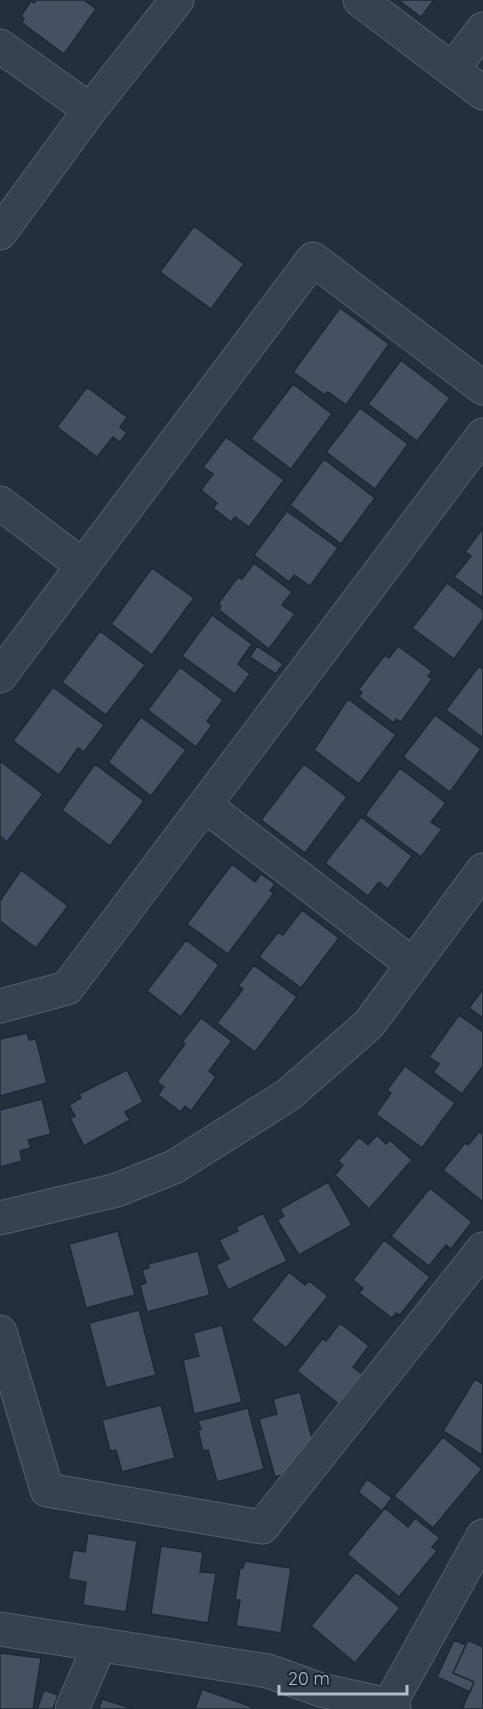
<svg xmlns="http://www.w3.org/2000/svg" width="483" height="1709" viewBox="0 0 483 1709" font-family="Quicksand,sans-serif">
	<rect width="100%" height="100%" fill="#242f3e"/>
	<path fill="#455162" stroke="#1f2835" stroke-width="1.5" d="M36,0H84L96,9L64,54L22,23L24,19L21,16L31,1L34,3Z
		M398,0H434L421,17Z
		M194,226L244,264L211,309L160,272Z
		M340,308L389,344L346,405L328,392L325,395L293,372Z
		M401,360L450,398L417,441L368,404Z
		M293,384L332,414L291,469L251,439Z
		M87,387L127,417L120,427L127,433L120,442L113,437L97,457L57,427Z
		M360,408L408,444L375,489L326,452Z
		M226,437L284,480L249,527L235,517L231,522L213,508L217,503L201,490L213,474L203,467Z
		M324,459L375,498L341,544L290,505Z
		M287,511L338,548L310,586L294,575L289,582L254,555Z
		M483,528V598L454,577L471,556L465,552Z
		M254,563L292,592L282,605L295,614L269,649L219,610L221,606L218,604L238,577L242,579Z
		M152,568L194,598L152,655L111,624Z
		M447,583L483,610V619L454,659L412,628Z
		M212,615L252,644L238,664L250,674L235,694L182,656Z
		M100,631L145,665L106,715L62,682Z
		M257,646L283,664L276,674L250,657Z
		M398,646L432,671L428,676L432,679L401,722L396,719L394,723L359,697L362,692L358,690L385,655L389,658Z
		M479,666L483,669V738L446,710Z
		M180,667L223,700L207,721L212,725L196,747L148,710Z
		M53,687L104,725L84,752L78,748L59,775L13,741Z
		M348,699L396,735L359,784L314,750Z
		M435,715L481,749L450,792L403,757Z
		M141,717L186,750L151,796L108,762Z
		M0,761L43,794L7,842L0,836Z
		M95,764L144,801L110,846L62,810Z
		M304,764L347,797L305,853L261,820Z
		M400,768L446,803L431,822L442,829L421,857L365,815Z
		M361,817L412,856L388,889L379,882L368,896L325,863Z
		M232,864L255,882L261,874L275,884L270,891L274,893L228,954L187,924Z
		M21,870L68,906L36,948L0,921V901Z
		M302,910L339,938L301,988L259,957L278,932L283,935Z
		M186,940L219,965L181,1017L147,991Z
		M254,965L297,997L255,1052L217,1023L243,989L238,986Z
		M483,989V1018L469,1008Z
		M459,1015L483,1032V1066L462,1094L433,1072L439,1064L429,1057Z
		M201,1018L232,1041L209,1071L216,1077L191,1111L185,1106L181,1112L158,1095L164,1087L157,1082L185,1044L182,1042Z
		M27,1033L29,1040L36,1039L47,1083L0,1096V1039Z
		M405,1066L455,1103L422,1148L376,1114L391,1093L387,1090Z
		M127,1070L143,1102L125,1112L130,1120L84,1146L70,1118L75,1116L69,1105L81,1098L79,1094Z
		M42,1099L51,1134L28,1140L31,1148L20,1151L22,1161L0,1167V1110Z
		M479,1132L483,1135V1202L443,1170L465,1143L468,1145Z
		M377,1135L386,1144L390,1140L412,1160L369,1209L335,1175L343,1165L338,1161L359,1137L368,1145Z
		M328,1182L352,1225L299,1255L277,1220L284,1216L280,1209Z
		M430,1188L472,1222L451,1249L446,1245L429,1266L391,1236Z
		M263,1213L287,1261L228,1290L216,1265L229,1259L219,1240L238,1231L236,1227Z
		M118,1231L135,1295L86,1308L69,1244Z
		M384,1240L430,1277L400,1315L396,1313L392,1318L359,1293L363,1288L353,1280Z
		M198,1251L210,1295L147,1312L140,1285L146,1283L142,1270L149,1268L148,1264Z
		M289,1272L305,1285L309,1281L328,1296L286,1348L251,1320Z
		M139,1310L156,1375L106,1388L89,1323Z
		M340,1323L369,1346L353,1367L363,1375L340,1405L297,1371L323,1338L326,1341Z
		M222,1325L242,1402L194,1414L183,1360L199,1356L193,1333Z
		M475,1379L483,1384L482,1455L443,1431Z
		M300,1392L314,1446L305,1469L275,1477L259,1419L277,1414L273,1399Z
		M161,1405L175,1458L122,1472L116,1450L110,1451L102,1420Z
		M248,1408L264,1469L217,1482L208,1450L203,1451L198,1429H201L198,1421Z
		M443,1437L482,1469L433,1528L394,1496Z
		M367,1479L392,1498L382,1511L358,1492Z
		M385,1508L408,1527L415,1518L440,1538L432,1547L437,1551L399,1597L347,1554Z
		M88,1533L137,1541L126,1612L83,1605L86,1582L68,1579L73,1550L85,1552Z
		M161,1546L203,1552L200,1572L216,1573L208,1623L151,1614Z
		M245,1561L291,1568L281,1633L236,1626L240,1600H235L240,1568H243Z
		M356,1572L400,1608L355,1663L311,1626Z
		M454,1640L466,1645L453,1673L474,1682L470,1692L437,1677Z
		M468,1640L483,1647V1709H462L474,1682L453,1673Z
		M0,1653L41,1658L33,1709H0Z
		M202,1689L252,1707L251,1709H195Z
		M44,1690L58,1695L53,1709H37Z
		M102,1699L134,1709H99Z"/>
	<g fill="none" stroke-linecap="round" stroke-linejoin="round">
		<g stroke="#565f6c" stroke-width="35">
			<path id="street" d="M360,0L483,93
				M0,46L90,110
				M452,70L483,29
				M0,233L90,110L177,0
				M0,503L83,566
				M0,676L313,259L483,388
				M206,806L412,964
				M0,1006L67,988L483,435
				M0,1218L117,1190L174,1167L288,1095L369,1024L483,870
				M0,1332L47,1490L262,1527L483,1249
				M0,1629L268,1671L321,1690L389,1705L394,1709
				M389,1705L483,1536
				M72,1709L100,1644"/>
		</g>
		<use href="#street" stroke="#38414e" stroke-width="33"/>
	</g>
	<path d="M279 1685v9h128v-9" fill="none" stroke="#b4bcc9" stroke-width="3"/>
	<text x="288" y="1685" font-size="18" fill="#b4bcc9" stroke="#1d2633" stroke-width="4.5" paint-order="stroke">20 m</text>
</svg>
